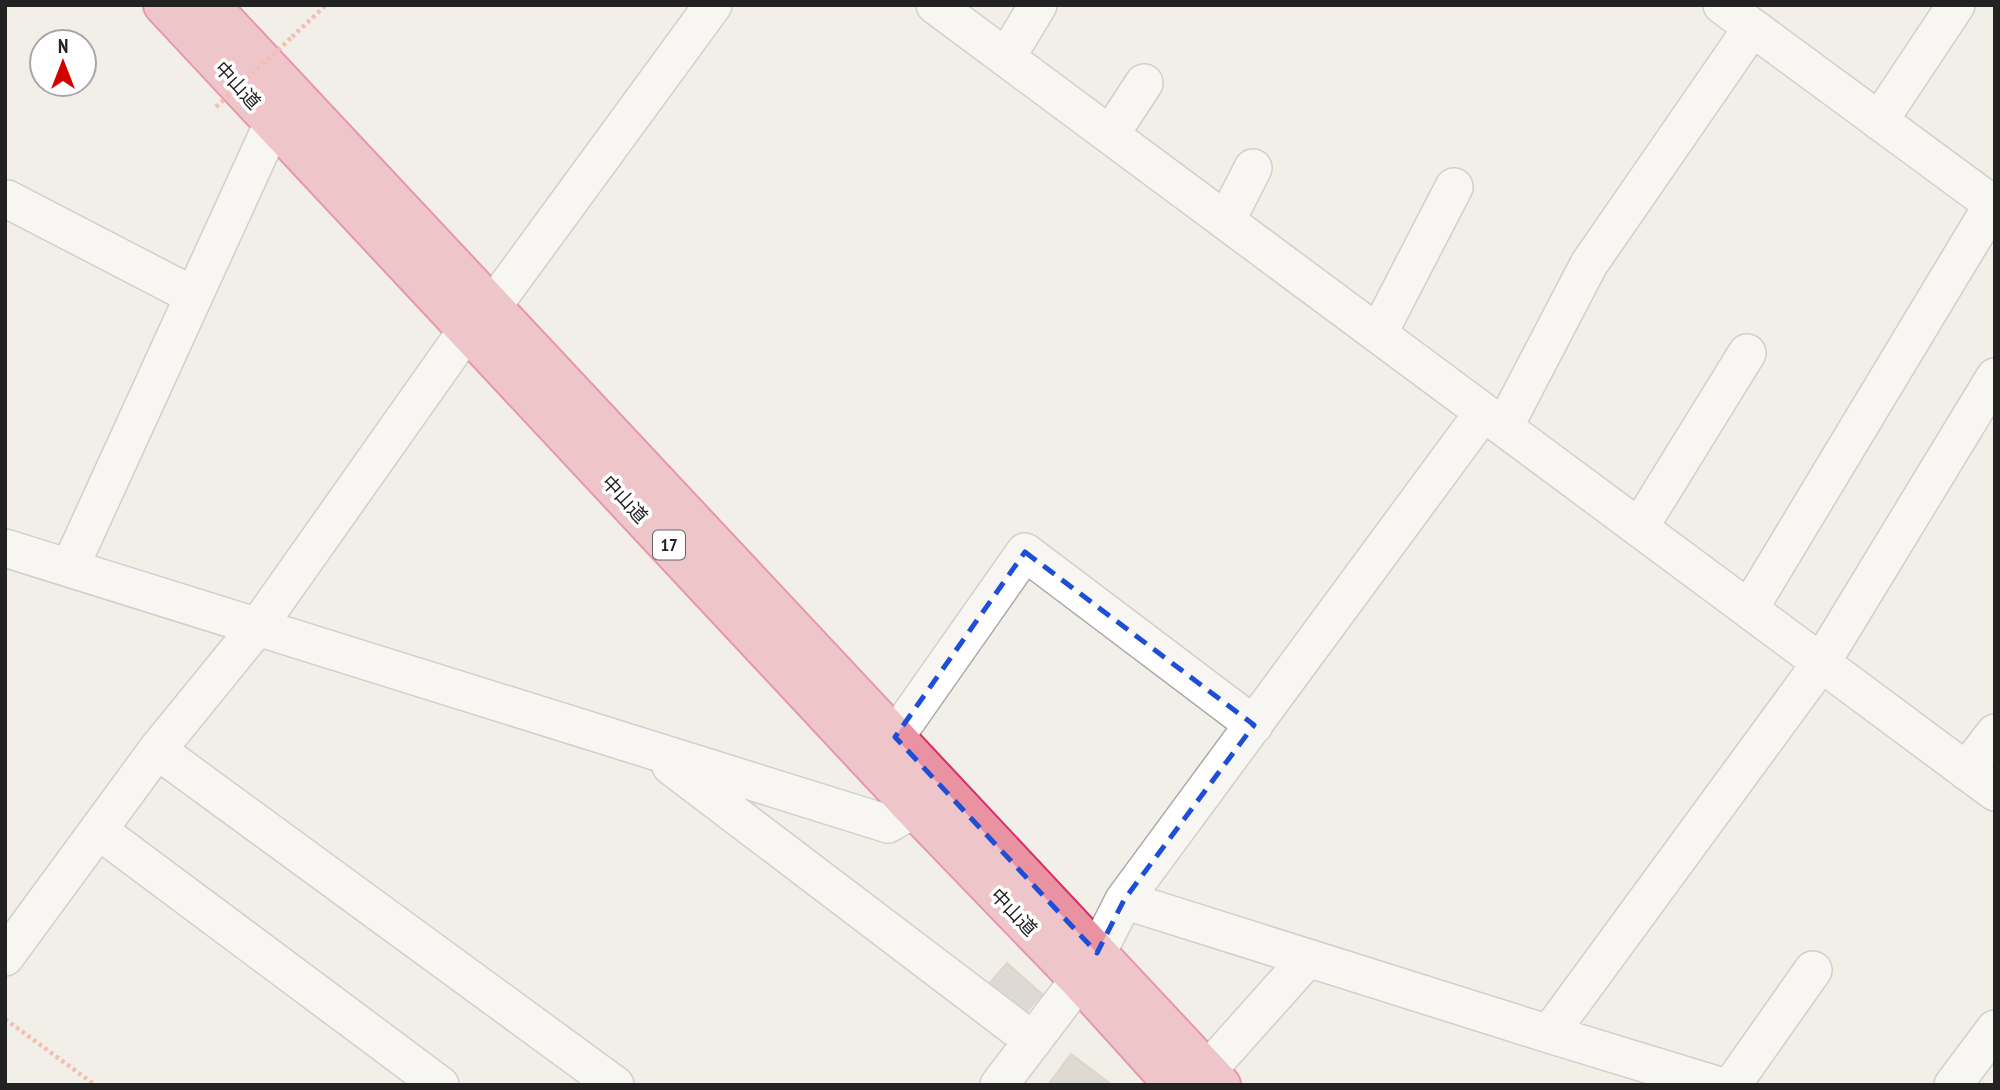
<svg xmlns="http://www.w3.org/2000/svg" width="2000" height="1090" viewBox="0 0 2000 1090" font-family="'PT Sans Narrow','Noto Sans JP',sans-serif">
	<rect width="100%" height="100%" fill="#f2efe9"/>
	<path fill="#c7bfb8" stroke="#c4b6ab" stroke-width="2" d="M1007,963L1042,994L1017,1022L983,991Z
		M1071,1054L1112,1085H1048Z"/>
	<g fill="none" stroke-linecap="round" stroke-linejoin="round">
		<g stroke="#a9a9a9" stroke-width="40">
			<path id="minor" d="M935,5L1995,792
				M1722,5L1995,206
				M1006,58L1038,5
				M1879,121L1956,5
				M1110,135L1144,83
				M7,199L194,296
				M1226,221L1253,168
				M492,307L713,5
				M1378,334L1454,187
				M1504,427L1589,264L1752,28
				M1639,528L1747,353
				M5,548L888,824L914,809
				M70,567L273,123
				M1749,609L1995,201
				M895,737L1025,552L1254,725
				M157,750L615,1085
				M671,766L1033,1041
				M1966,771L1995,733
				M98,830L440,1085
				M1124,900L1549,1034L1716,1085
				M1097,953L1124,900L1483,413
				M5,957L157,750L258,626L467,330
				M1549,1034L1821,663L1995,377
				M1207,1071L1308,958
				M999,1085L1079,980
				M1732,1085L1813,970
				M1953,1085L1995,1029"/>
		</g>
		<g stroke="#dc2a67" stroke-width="42">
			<path id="highway" d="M163,5L914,809L1079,980L1174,1085
				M210,5L1221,1085"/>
		</g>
		<path stroke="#fa8072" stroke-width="4.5" stroke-dasharray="3.5 3.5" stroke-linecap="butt" d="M292,37L326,5
			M5,1019L95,1085"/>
		<use href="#minor" stroke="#fff" stroke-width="37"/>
		<use href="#highway" stroke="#e892a2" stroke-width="38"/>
		<path stroke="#fa8072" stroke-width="4.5" stroke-dasharray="3.5 3.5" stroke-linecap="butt" d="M216,107L292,37"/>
	</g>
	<path d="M0 0H2000V1090H0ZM1025,552L1254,725L1124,900L1097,953L895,737Z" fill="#f2efe9" fill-opacity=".55" fill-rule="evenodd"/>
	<path fill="none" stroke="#1d4ed8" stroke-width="5" stroke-dasharray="14 9" stroke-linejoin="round" d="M1025,552L1254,725L1124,900L1097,953L895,737Z"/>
	<g text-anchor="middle" stroke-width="7" stroke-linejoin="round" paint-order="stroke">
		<rect fill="#fff" stroke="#646464" stroke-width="2" x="653" y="530.5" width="32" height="29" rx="5"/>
		<g font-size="18" font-weight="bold" fill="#222">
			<text x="669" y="551">17</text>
		</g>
		<g font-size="19" fill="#222" stroke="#fff">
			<text transform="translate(238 85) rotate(47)" y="7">中山道</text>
			<text transform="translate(625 499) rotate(47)" y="7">中山道</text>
			<text transform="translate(1014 912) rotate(46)" y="7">中山道</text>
		</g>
	</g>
	<rect width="2000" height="1090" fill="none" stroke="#222222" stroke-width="14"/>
	<g transform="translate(63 63)"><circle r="33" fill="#ffffff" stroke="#a7a7a7" stroke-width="2"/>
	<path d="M0-5L12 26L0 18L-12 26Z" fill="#d40000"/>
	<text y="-10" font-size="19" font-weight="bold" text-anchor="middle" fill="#222222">N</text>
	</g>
</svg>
